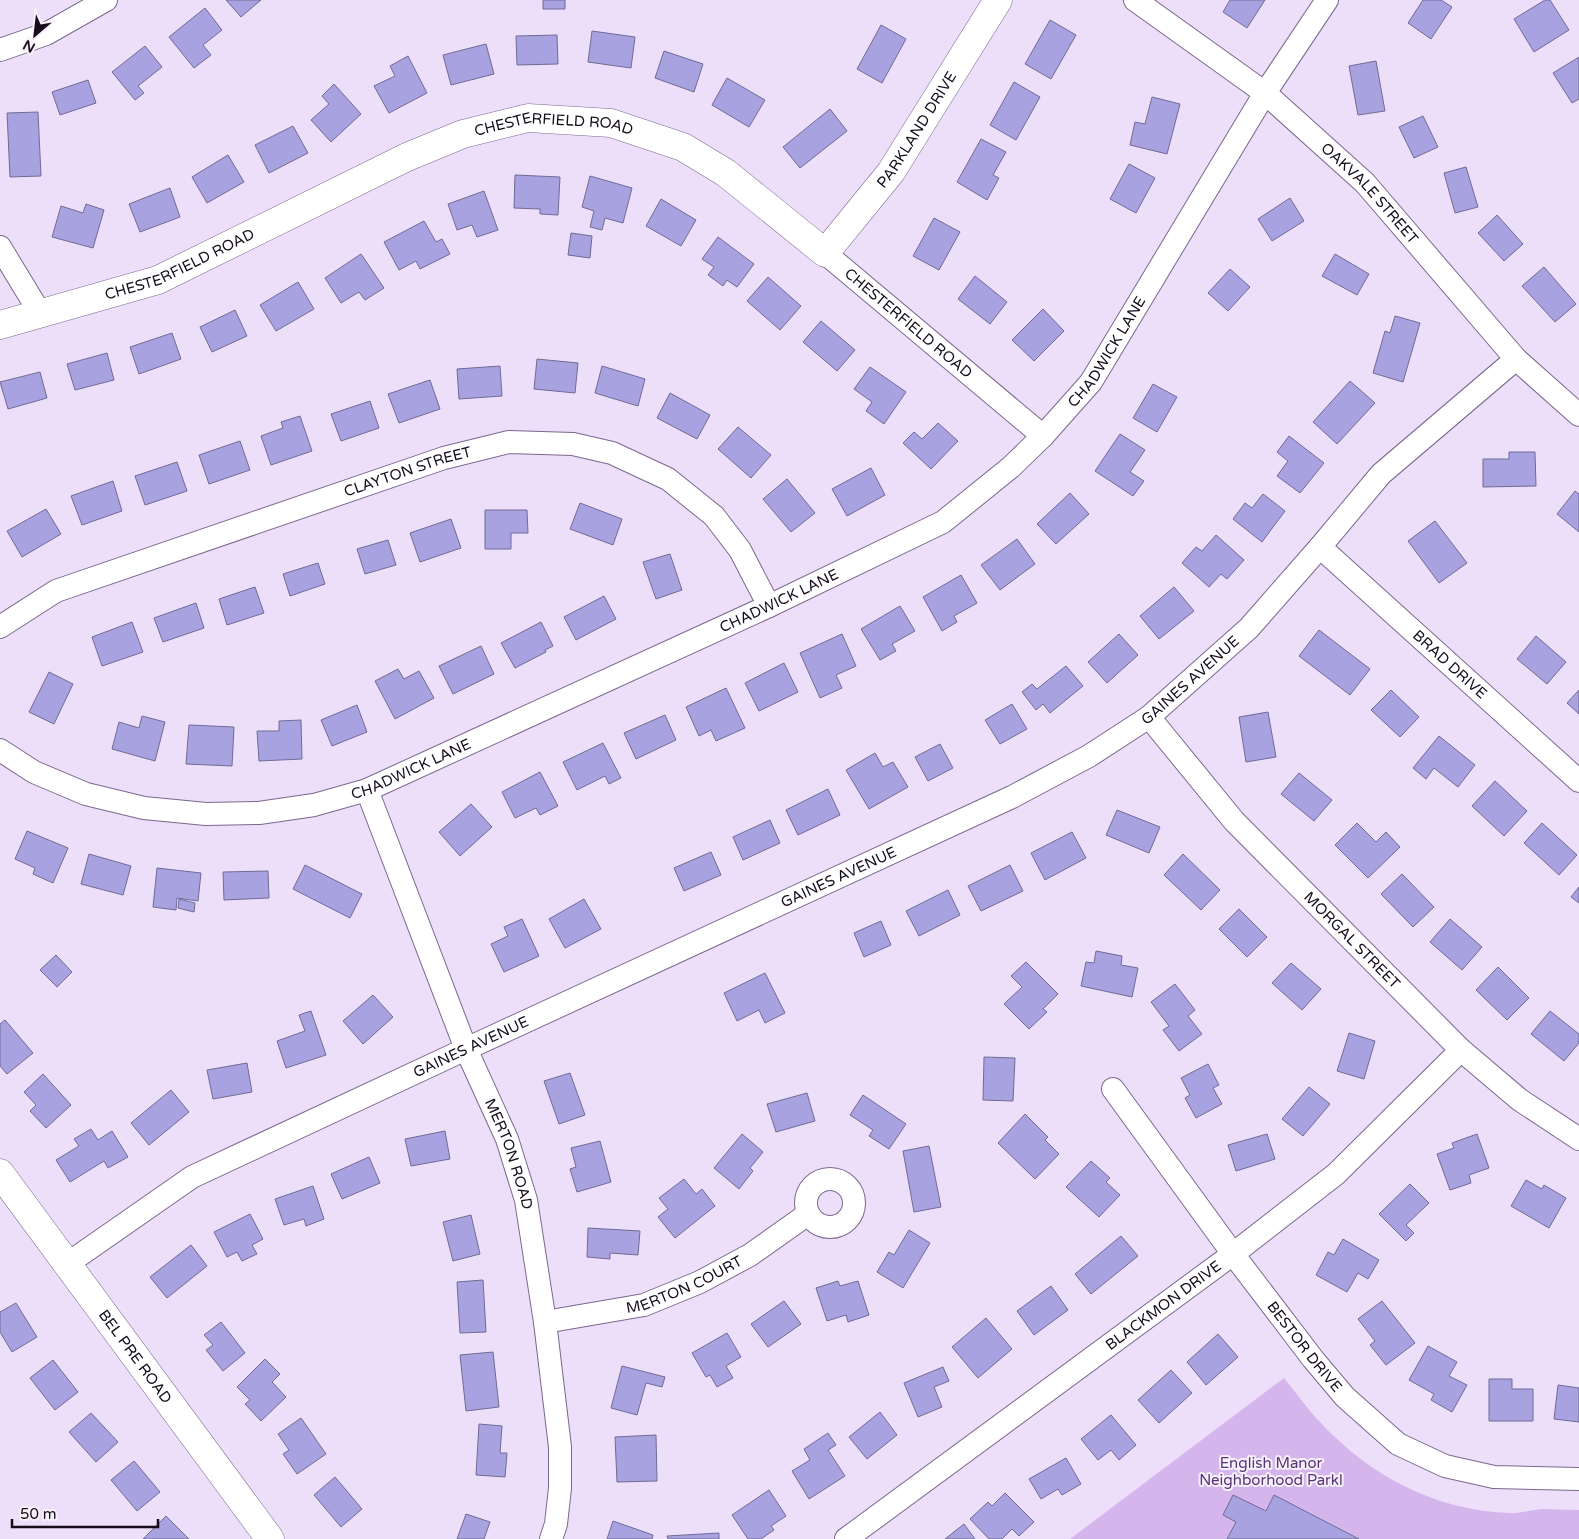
<svg xmlns="http://www.w3.org/2000/svg" width="1579" height="1539" viewBox="0 0 1579 1539" font-family="'Varela Round',sans-serif">
	<rect width="100%" height="100%" fill="#eddffa"/>
	<path fill="#d4b6ed" d="M1284,1378C1296,1392 1307,1409 1320,1422C1370,1476 1436,1511 1511,1513C1521,1513 1531,1510 1541,1509C1554,1509 1566,1510 1579,1510V1539H1070Z"/>
	<path fill="#a9a2e0" stroke="#6f6b95" d="M226,0H261L241,17Z
		M543,0H565V9H543Z
		M1230,0H1265L1247,28L1223,12Z
		M1423,0H1441L1452,7L1431,39L1408,23Z
		M1545,0H1550L1569,30L1534,52L1514,19Z
		M205,8L222,30L203,45L211,55L194,68L169,37Z
		M1050,20L1076,35L1051,79L1025,64Z
		M881,25L906,39L882,83L857,69Z
		M592,31L635,37L631,68L588,62Z
		M557,35L558,64L517,65L516,36Z
		M486,44L494,74L451,85L443,55Z
		M145,46L162,67L138,86L144,93L135,100L112,72Z
		M664,51L703,64L694,92L655,78Z
		M408,56L427,93L389,113L374,86L395,76L390,66Z
		M1579,57V99L1572,103L1553,73Z
		M1376,61L1385,111L1358,115L1349,66Z
		M727,78L765,100L749,127L712,105Z
		M88,80L96,103L60,115L52,92Z
		M1014,82L1040,97L1016,140L990,125Z
		M334,84L361,114L331,142L311,120L329,104L322,96Z
		M1152,97L1180,104L1167,154L1130,145L1135,122L1145,124Z
		M830,109L847,131L800,168L783,147Z
		M38,112L41,176L10,177L7,113Z
		M1423,116L1438,147L1414,158L1399,127Z
		M293,126L308,153L269,173L255,145Z
		M981,139L1006,152L993,175L999,178L987,200L957,182Z
		M228,155L244,182L207,203L192,177Z
		M1129,164L1155,178L1136,213L1110,199Z
		M1466,167L1478,207L1455,213L1444,173Z
		M515,175L560,177L558,215L540,214V209L514,208Z
		M590,176L632,188L623,223L605,218L602,230L590,227L594,211L582,207Z
		M170,188L180,217L140,232L129,204Z
		M484,191L498,230L477,237L472,225L457,230L448,204Z
		M1290,198L1304,221L1272,241L1258,219Z
		M661,199L696,220L681,246L646,226Z
		M86,204L104,210L93,248L52,237L61,206L83,213Z
		M1497,215L1523,244L1504,261L1478,233Z
		M934,218L960,232L939,270L913,256Z
		M424,221L436,242L442,239L450,254L420,269L416,261L399,270L384,242Z
		M571,233L592,236L590,258L568,255Z
		M718,237L754,264L737,287L727,280L723,286L708,275L714,267L702,259Z
		M361,254L384,288L365,300L359,292L341,303L325,278Z
		M1335,254L1369,274L1357,295L1322,276Z
		M1544,267L1576,304L1555,322L1522,286Z
		M1230,269L1250,287L1228,311L1208,293Z
		M975,276L1007,302L990,324L958,299Z
		M768,277L801,306L780,330L747,301Z
		M298,282L314,309L276,331L260,305Z
		M1043,309L1064,331L1034,361L1012,340Z
		M235,310L247,336L212,352L200,327Z
		M1395,316L1420,323L1403,382L1373,373L1385,331L1390,333Z
		M821,321L855,350L837,371L803,342Z
		M172,333L181,359L139,374L130,347Z
		M107,353L114,380L75,390L67,364Z
		M537,359L578,363L575,393L534,389Z
		M500,366L502,396L459,399L457,369Z
		M602,366L645,379L638,406L595,393Z
		M870,367L906,392L884,424L866,411L872,402L854,389Z
		M40,372L47,398L8,409L0,382Z
		M430,380L440,409L399,423L388,394Z
		M1350,381L1375,403L1337,444L1313,422Z
		M1153,384L1177,397L1157,432L1133,418Z
		M670,393L710,415L697,439L657,418Z
		M370,401L379,428L341,441L331,414Z
		M300,416L312,451L271,465L261,436L283,428L281,422Z
		M938,423L958,441L931,469L903,443L914,432L922,439Z
		M738,427L771,455L751,478L718,449Z
		M1120,434L1145,450L1130,472L1144,481L1133,496L1095,471Z
		M1289,436L1324,463L1300,493L1277,476L1288,461L1277,452Z
		M240,441L250,470L209,484L199,455Z
		M1509,452H1535L1536,486L1483,487V459H1509Z
		M177,462L187,491L145,505L135,476Z
		M871,468L885,495L847,516L832,489Z
		M787,479L815,513L791,532L763,499Z
		M113,481L122,511L82,525L71,496Z
		M1575,491L1579,494V532L1557,514Z
		M1070,493L1089,514L1056,544L1037,524Z
		M1263,494L1285,511L1262,542L1233,519L1245,503L1252,508Z
		M580,503L622,519L613,545L570,529Z
		M46,509L61,534L22,557L7,531Z
		M485,510H527L528,533H511V549H485Z
		M451,519L461,548L420,562L410,533Z
		M1435,521L1467,563L1439,583L1408,541Z
		M1216,535L1244,560L1227,579L1221,574L1209,587L1182,563L1196,547L1202,551Z
		M1017,539L1035,564L1000,590L981,565Z
		M388,540L396,565L365,574L357,549Z
		M670,554L682,590L656,599L643,562Z
		M318,563L325,584L290,596L283,574Z
		M961,575L977,603L954,616L957,622L942,631L923,597Z
		M255,587L264,613L227,625L219,599Z
		M1174,587L1194,611L1159,639L1140,616Z
		M604,596L616,619L576,640L564,617Z
		M196,603L204,628L163,642L154,618Z
		M900,606L915,631L892,644L896,651L880,660L861,629Z
		M132,622L143,652L102,666L92,637Z
		M541,622L553,646L545,650L546,652L515,668L501,643Z
		M1319,630L1370,669L1350,695L1299,656Z
		M842,634L856,666L836,675L842,688L820,698L800,653Z
		M1119,634L1138,655L1107,683L1088,662Z
		M1536,636L1566,662L1547,684L1517,659Z
		M481,646L494,674L453,694L439,666Z
		M784,663L798,692L759,711L745,683Z
		M1066,666L1083,686L1050,713L1043,704L1036,710L1022,692L1032,684L1037,689Z
		M398,669L404,679L419,671L434,698L395,719L375,681Z
		M49,672L73,684L54,724L29,712Z
		M726,688L745,728L716,741L711,730L699,736L686,707Z
		M1391,690L1419,717L1400,737L1371,710Z
		M1579,690V714L1567,703Z
		M1012,704L1027,729L1000,744L985,720Z
		M357,705L367,732L332,746L321,720Z
		M1268,712L1276,757L1246,762L1239,717Z
		M665,715L676,740L636,759L624,733Z
		M142,716L165,722L155,761L112,749L119,722L139,728Z
		M301,720L302,759L259,761L257,731H279V721Z
		M189,725L234,727L232,766L186,764Z
		M1439,736L1475,765L1458,787L1434,768L1426,779L1413,768Z
		M603,743L621,778L609,784L605,776L577,790L563,762Z
		M940,744L953,768L928,781L915,757Z
		M875,753L883,767L893,762L908,787L869,809L846,770Z
		M540,772L558,806L540,815L536,808L515,818L502,792Z
		M1299,773L1332,800L1314,821L1281,794Z
		M1495,781L1527,811L1504,836L1472,806Z
		M828,789L840,815L798,835L786,810Z
		M471,804L492,827L460,856L439,832Z
		M1117,810L1160,827L1149,853L1106,835Z
		M770,820L780,843L743,860L733,837Z
		M1357,823L1376,842L1386,832L1400,847L1368,878L1335,845Z
		M1542,823L1577,855L1559,875L1524,843Z
		M27,831L68,848L53,883L33,874L35,868L15,859Z
		M1072,832L1086,858L1045,880L1031,853Z
		M711,852L721,875L684,891L674,868Z
		M89,854L131,866L123,895L81,884Z
		M1183,854L1220,890L1201,910L1164,875Z
		M305,865L362,894L350,918L293,889Z
		M1010,865L1023,891L981,911L968,886Z
		M157,868L201,873L198,901L177,898L176,910L153,907Z
		M268,871L269,898L224,900L223,872Z
		M1402,874L1434,907L1413,927L1381,894Z
		M1579,887V903L1571,897Z
		M948,890L960,915L919,936L906,911Z
		M179,899L195,903L194,912L178,908Z
		M584,899L601,929L565,948L549,919Z
		M1239,909L1267,937L1247,957L1219,929Z
		M522,919L539,956L504,972L491,944L508,936L504,927Z
		M1450,919L1482,947L1462,970L1430,942Z
		M881,921L891,945L864,957L854,933Z
		M1096,951L1122,956L1121,965L1138,968L1132,997L1081,986L1086,962L1094,963Z
		M56,955L72,972L57,987L40,970Z
		M1026,962L1058,994L1043,1009L1047,1012L1029,1029L1004,1004L1022,987L1011,976Z
		M1291,963L1321,989L1302,1010L1272,983Z
		M1498,967L1529,998L1507,1020L1476,990Z
		M765,973L785,1013L765,1023L759,1010L737,1021L724,993Z
		M1175,984L1195,1010L1188,1016L1202,1034L1179,1051L1163,1030L1169,1026L1151,1002Z
		M373,995L393,1017L363,1044L343,1021Z
		M311,1011L326,1055L286,1068L277,1041L305,1031L299,1015Z
		M1550,1011L1579,1034V1043L1564,1061L1531,1034Z
		M5,1020L33,1053L7,1074L0,1066V1024Z
		M1349,1033L1375,1041L1364,1079L1337,1071Z
		M984,1057L1015,1058L1013,1101L983,1100Z
		M247,1063L252,1092L213,1099L207,1070Z
		M1208,1064L1219,1085L1213,1088L1222,1104L1196,1118L1185,1098L1190,1095L1181,1078Z
		M570,1073L585,1115L559,1124L544,1081Z
		M43,1074L71,1105L46,1128L30,1111L36,1105L24,1092Z
		M1309,1087L1330,1104L1303,1136L1282,1119Z
		M171,1090L189,1112L149,1145L131,1123Z
		M807,1093L815,1121L776,1132L767,1104Z
		M863,1095L906,1124L889,1149L869,1136L873,1130L850,1115Z
		M1025,1114L1048,1137L1045,1140L1059,1154L1035,1179L998,1143Z
		M91,1129L98,1140L112,1131L128,1157L108,1168L104,1161L70,1182L56,1160L79,1146L74,1139Z
		M445,1131L450,1159L411,1166L405,1139Z
		M742,1134L763,1152L750,1168L753,1171L739,1189L714,1168Z
		M1267,1134L1275,1159L1236,1171L1228,1145Z
		M1477,1134L1489,1168L1469,1175L1471,1183L1450,1190L1437,1154L1454,1148L1452,1143Z
		M600,1141L611,1182L577,1192L570,1169L576,1167L571,1148Z
		M929,1146L941,1207L914,1212L903,1151Z
		M369,1157L380,1183L342,1199L331,1174Z
		M1091,1161L1110,1178L1106,1182L1120,1195L1099,1217L1066,1187Z
		M684,1179L696,1194L702,1189L715,1206L675,1238L658,1217L668,1209L659,1198Z
		M1526,1180L1542,1189L1544,1185L1566,1198L1549,1228L1511,1206Z
		M1410,1184L1429,1203L1406,1225L1414,1233L1406,1241L1379,1214Z
		M313,1186L324,1219L306,1226L304,1219L284,1225L275,1199Z
		M250,1214L263,1239L252,1245L257,1254L242,1261L237,1252L227,1257L214,1232Z
		M471,1215L480,1254L453,1261L443,1222Z
		M588,1228L640,1231L638,1255L610,1253V1259L587,1257Z
		M909,1230L930,1243L903,1288L877,1272L889,1252L894,1255Z
		M1121,1236L1138,1256L1091,1294L1075,1274Z
		M1343,1239L1379,1260L1368,1279L1358,1273L1347,1292L1316,1275L1328,1252L1334,1255Z
		M191,1245L207,1266L167,1298L150,1277Z
		M483,1280L486,1332L460,1333L457,1282Z
		M838,1281L840,1286L858,1281L869,1315L848,1322L846,1315L827,1321L816,1288Z
		M1051,1286L1068,1310L1034,1335L1017,1311Z
		M784,1301L801,1324L768,1347L751,1324Z
		M1382,1301L1415,1343L1386,1365L1370,1345L1375,1341L1358,1319Z
		M16,1303L37,1337L12,1352L0,1332V1312Z
		M986,1318L1012,1349L978,1378L952,1347Z
		M221,1322L245,1353L223,1371L206,1350L213,1345L204,1335Z
		M727,1333L741,1357L726,1366L733,1378L717,1387L710,1375L706,1377L692,1353Z
		M1218,1334L1238,1357L1206,1385L1187,1362Z
		M1428,1346L1457,1362L1449,1376L1467,1385L1452,1412L1431,1400L1434,1394L1409,1380Z
		M493,1352L499,1407L466,1411L460,1355Z
		M265,1359L280,1374L272,1382L286,1397L261,1421L245,1404L250,1400L237,1387Z
		M53,1360L78,1392L55,1410L30,1378Z
		M622,1366L665,1377L662,1387L646,1383L637,1415L611,1408Z
		M943,1367L949,1381L934,1387L942,1407L918,1417L904,1383Z
		M1171,1370L1192,1393L1159,1423L1138,1400Z
		M1489,1379H1512V1389H1533V1421H1489Z
		M1558,1385L1579,1388V1422L1554,1419Z
		M880,1412L897,1435L867,1459L849,1437Z
		M91,1413L118,1442L96,1462L69,1432Z
		M1111,1415L1136,1445L1119,1460L1111,1450L1098,1460L1081,1439Z
		M301,1418L326,1454L297,1474L283,1454L289,1450L278,1434Z
		M479,1424L502,1426L500,1453H507L505,1477L476,1475Z
		M828,1433L836,1445L828,1450L845,1476L809,1499L792,1471L810,1460L804,1449Z
		M656,1435L657,1481L617,1482L615,1437Z
		M1066,1458L1081,1484L1062,1495L1058,1489L1041,1499L1029,1479Z
		M134,1461L160,1492L137,1511L111,1480Z
		M335,1477L362,1509L341,1527L314,1495Z
		M769,1490L786,1516L771,1526L774,1530L761,1539H748L732,1515Z
		M1005,1493L1034,1522L1019,1536L1012,1529L1002,1539H989L970,1519L988,1502L992,1506Z
		M1233,1495L1266,1511L1274,1495L1359,1539H1227L1236,1522L1223,1515Z
		M466,1514L490,1522L484,1539H457Z
		M166,1516L189,1539H143Z
		M613,1521L653,1535L652,1539H607Z
		M964,1524L975,1539H945Z
		M719,1533V1539H668L667,1536Z"/>
	<g fill="none" stroke-linecap="round" stroke-linejoin="round">
		<g stroke="#7c678e" stroke-width="24">
			<g id="minor">
				<path id="s1" d="M1135,0L1265,93L1365,183L1516,359L1579,415"/>
				<path d="M0,50L46,34L106,0"/>
				<path d="M0,247L40,313"/>
				<path id="s2" d="M825,253L1043,436"/>
				<path id="s3" d="M1320,547L1579,781"/>
				<path id="s4" d="M0,627L56,591L444,458L509,442L573,444L612,453L668,479L714,516L740,550L769,606"/>
				<path id="s5" d="M1149,717L1234,821L1461,1050L1520,1100L1579,1139"/>
				<path id="s6" d="M0,750L34,772L86,794L144,808L206,814L259,813L314,805L367,790L769,606L943,522L1011,467L1043,436L1091,382L1265,93L1327,0"/>
				<path id="s7" d="M367,790L466,1049L507,1139L526,1200L545,1322L560,1447V1488L556,1524L551,1539"/>
				<path id="s8" d="M1113,1089L1233,1254L1313,1359L1345,1397L1398,1444L1445,1466L1494,1477L1579,1479"/>
				<circle cx="830" cy="1203" r="24"/>
				<path id="s9" d="M67,1264L192,1177L466,1049L1012,797L1089,756L1149,717L1249,628L1320,547L1381,474L1516,359"/>
				<path id="s10" d="M545,1322L644,1305L700,1282L750,1255L808,1214"/>
				<path id="s11" d="M846,1539L1233,1254L1336,1174L1461,1050"/>
			</g>
		</g>
		<g stroke="#7c678e" stroke-width="29">
			<g id="tertiary">
				<path id="s12" d="M0,325L158,280L407,157L463,134L528,118L611,123L683,147L726,173L825,253L891,172L998,0"/>
			</g>
		</g>
		<g stroke="#7c678e" stroke-width="29">
			<g id="secondary">
				<path id="s13" d="M0,1173L270,1539"/>
			</g>
		</g>
		<use href="#minor" stroke="#fff" stroke-width="22"/>
		<use href="#tertiary" stroke="#fff" stroke-width="28"/>
		<use href="#secondary" stroke="#fff" stroke-width="28"/>
	</g>
	<g text-anchor="middle" stroke-width="4" stroke-linejoin="round" paint-order="stroke">
		<g font-size="15" fill="#150d1b" stroke="#f6f1fa">
			<text dy="5" stroke="none"><textPath href="#s12" startOffset="1060">PARKLAND DRIVE</textPath></text>
			<text dy="5" stroke="none"><textPath href="#s12" startOffset="595">CHESTERFIELD ROAD</textPath></text>
			<text dy="5" stroke="none"><textPath href="#s1" startOffset="305">OAKVALE STREET</textPath></text>
			<text dy="5" stroke="none"><textPath href="#s12" startOffset="190">CHESTERFIELD ROAD</textPath></text>
			<text dy="5" stroke="none"><textPath href="#s2" startOffset="109">CHESTERFIELD ROAD</textPath></text>
			<text dy="5" stroke="none"><textPath href="#s6" startOffset="1256">CHADWICK LANE</textPath></text>
			<text dy="5" stroke="none"><textPath href="#s4" startOffset="438">CLAYTON STREET</textPath></text>
			<text dy="5" stroke="none"><textPath href="#s6" startOffset="836">CHADWICK LANE</textPath></text>
			<text dy="5" stroke="none"><textPath href="#s3" startOffset="175">BRAD DRIVE</textPath></text>
			<text dy="5" stroke="none"><textPath href="#s9" startOffset="1270">GAINES AVENUE</textPath></text>
			<text dy="5" stroke="none"><textPath href="#s6" startOffset="431">CHADWICK LANE</textPath></text>
			<text dy="5" stroke="none"><textPath href="#s9" startOffset="865">GAINES AVENUE</textPath></text>
			<text dy="5" stroke="none"><textPath href="#s5" startOffset="302">MORGAL STREET</textPath></text>
			<text dy="5" stroke="none"><textPath href="#s9" startOffset="460">GAINES AVENUE</textPath></text>
			<text dy="5" stroke="none"><textPath href="#s7" startOffset="391">MERTON ROAD</textPath></text>
			<text dy="5" stroke="none"><textPath href="#s10" startOffset="145">MERTON COURT</textPath></text>
			<text dy="5" stroke="none"><textPath href="#s11" startOffset="394">BLACKMON DRIVE</textPath></text>
			<text dy="5" stroke="none"><textPath href="#s8" startOffset="321">BESTOR DRIVE</textPath></text>
			<text dy="5" stroke="none"><textPath href="#s13" startOffset="228">BEL PRE ROAD</textPath></text>
		</g>
		<g font-size="15" fill="#5a3277" stroke="#f6f1fa">
			<text x="1271" y="1468">English Manor<tspan x="1271" dy="17">Neighborhood Parkl</tspan></text>
		</g>
	</g>
	<g transform="translate(35 35) rotate(208)" stroke="#f6f1fa" stroke-width="4" paint-order="stroke">
	<path d="M0-4L9 19L0 12L-9 19Z" fill="#150d1b"/>
	<text y="-8" font-size="14" font-weight="bold" text-anchor="middle" fill="#150d1b">N</text>
	</g>
	<path d="M12 1519v8h146v-8" fill="none" stroke="#150d1b" stroke-width="2.5"/>
	<text x="20" y="1519" font-size="15" fill="#150d1b" stroke="#f6f1fa" stroke-width="4" paint-order="stroke">50 m</text>
</svg>
